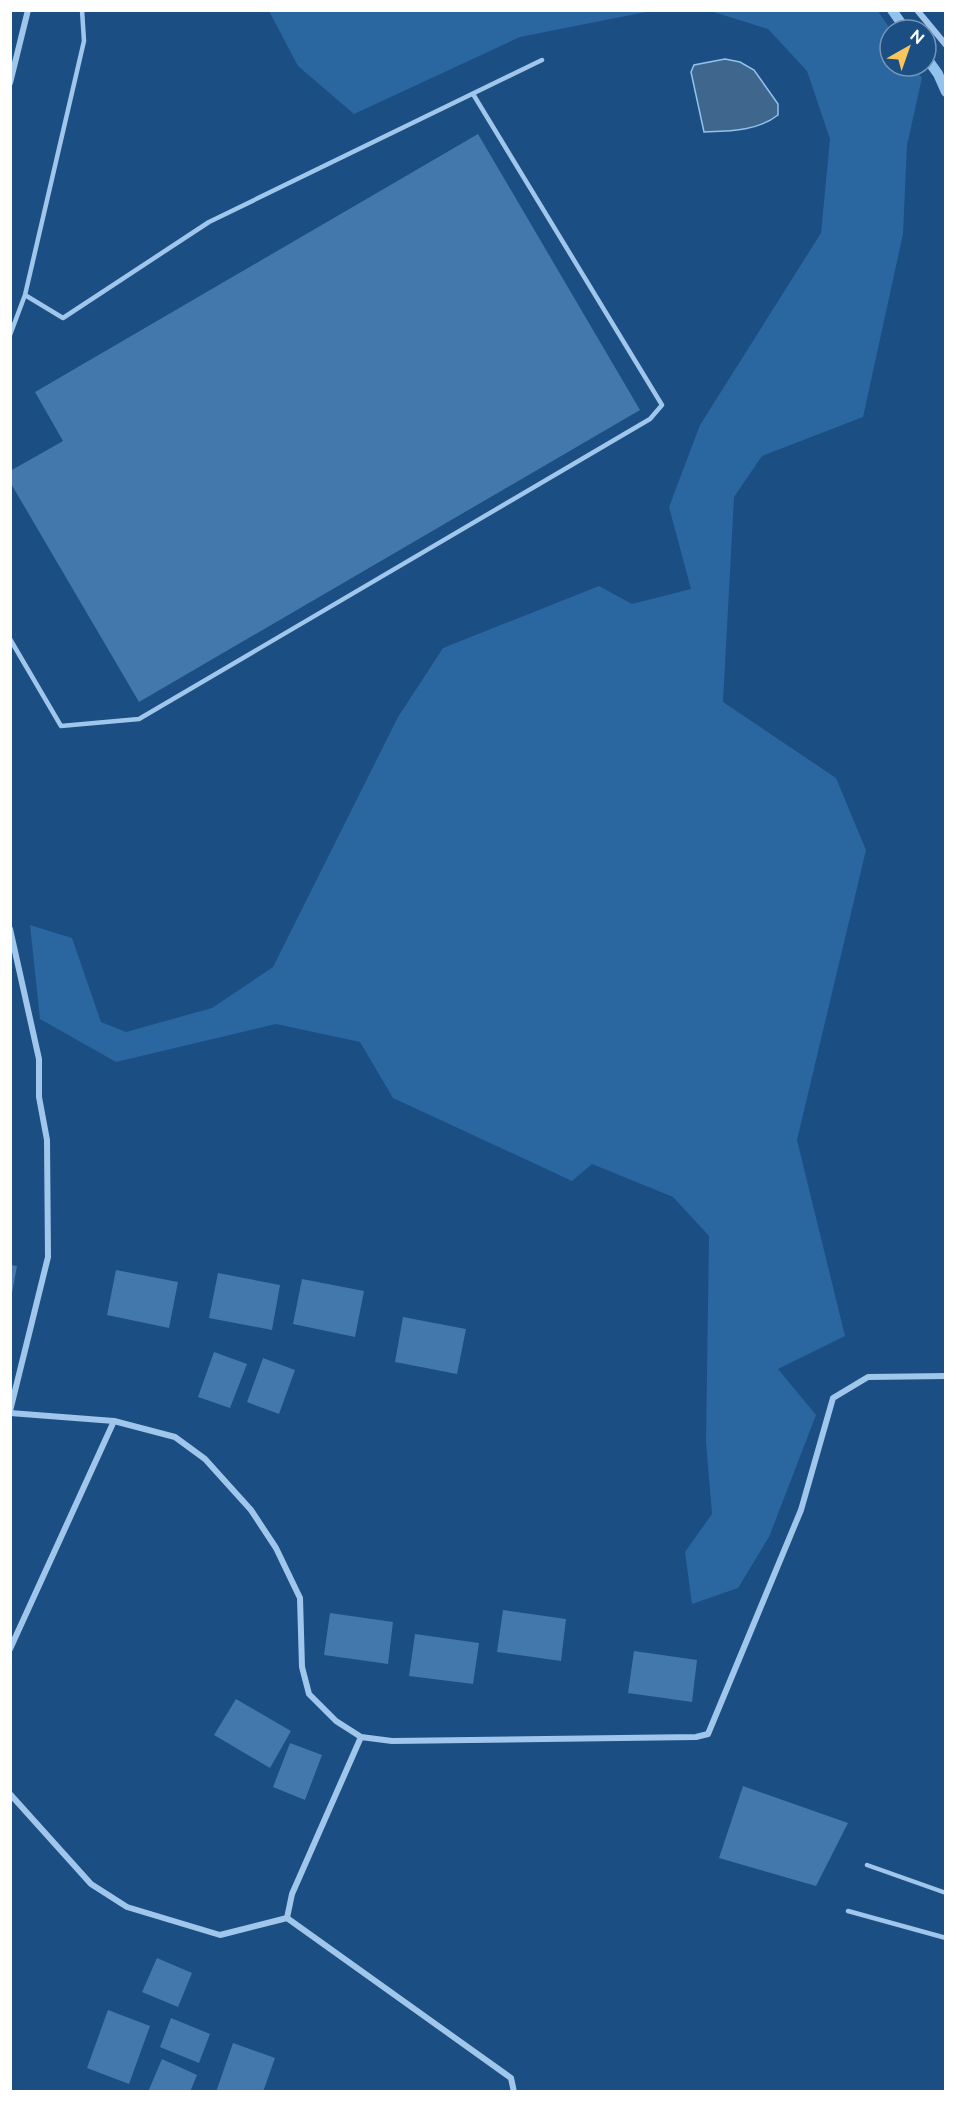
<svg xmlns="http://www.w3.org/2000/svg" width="956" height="2102" viewBox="0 0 956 2102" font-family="Raleway,sans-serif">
	<rect width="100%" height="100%" fill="#1b4e83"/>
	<path fill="#2a66a0" d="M269,11H651L520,37L354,114L298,66Z
		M710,11H878L891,30L890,66H914L922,78L907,145L903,234L863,417L762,456L734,497L723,702L836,778L866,850L797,1140L845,1336L778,1369L816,1415L769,1537L738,1588L692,1604L685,1552L712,1514L706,1442L709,1236L673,1197L592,1164L572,1181L393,1098L360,1042L276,1024L116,1062L40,1019L30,925L72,938L101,1022L126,1032L212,1008L273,967L398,717L443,648L599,586L632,604L691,589L669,507L700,425L821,233L830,139L807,71L768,29Z"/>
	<path fill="#3f668c" stroke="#93c2ed" stroke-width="1.5" d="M725,59L740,62L754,70L778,104V115C758,131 729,131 704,132L691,72L694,65Z"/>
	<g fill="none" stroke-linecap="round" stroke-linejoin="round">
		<path stroke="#93c2ed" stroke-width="10" d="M892,10L906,30
			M926,57L938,74L946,92"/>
	</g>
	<path fill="#4378ac" d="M478,134L640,410L139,702L10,482V471L63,441L35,392Z
		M10,1265L17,1266L12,1293H10Z
		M116,1270L178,1282L169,1328L107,1315Z
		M218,1273L280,1285L272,1330L209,1318Z
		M302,1279L364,1291L355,1337L293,1324Z
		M403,1317L466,1329L457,1374L395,1362Z
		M214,1352L247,1364L230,1408L198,1397Z
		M263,1358L295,1370L279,1414L247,1402Z
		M503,1610L566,1619L561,1661L497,1652Z
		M330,1613L393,1622L388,1664L324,1655Z
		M415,1634L479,1643L473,1684L409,1676Z
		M634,1651L697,1660L692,1702L628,1693Z
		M236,1699L291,1731L270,1768L214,1735Z
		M290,1743L322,1755L305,1800L273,1787Z
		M743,1786L848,1823L816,1886L719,1858Z
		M157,1958L192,1973L178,2007L142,1992Z
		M108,2010L150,2026L129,2084L87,2068Z
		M171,2018L210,2034L199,2063L160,2047Z
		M233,2043L275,2058L263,2092H216Z
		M162,2059L197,2075L190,2092H148Z"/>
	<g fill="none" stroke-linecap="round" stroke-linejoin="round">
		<path stroke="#a0c6eb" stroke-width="4.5" d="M25,295L63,318L209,222L542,60
			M10,335L25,295L84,41L82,10
			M10,639L61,726L139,719L650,419L662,405L473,94
			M867,1865L946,1893
			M848,1911L946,1938"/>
		<path stroke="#a0c6eb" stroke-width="6" d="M917,10L946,45
			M10,83L28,10
			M10,929L39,1059V1097L47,1140L48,1257L10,1411
			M10,1413L114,1421L175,1437L205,1459L251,1510L276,1548L300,1598L302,1667L309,1694L336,1721L361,1737L392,1741L696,1737L708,1734L801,1510L833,1398L868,1377L946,1376
			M10,1649L114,1421
			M361,1737L292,1894L287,1918L511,2078L514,2092
			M10,1794L91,1884L127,1907L220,1935L287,1918"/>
	</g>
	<rect width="956" height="2102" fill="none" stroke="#ffffff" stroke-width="24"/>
	<g transform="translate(908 48) rotate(40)"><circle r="28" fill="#1b4e83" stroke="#7695b5" stroke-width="1.5"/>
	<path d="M0-4.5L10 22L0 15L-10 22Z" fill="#fcc55c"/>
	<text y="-9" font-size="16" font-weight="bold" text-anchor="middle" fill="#ffffff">N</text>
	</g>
</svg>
